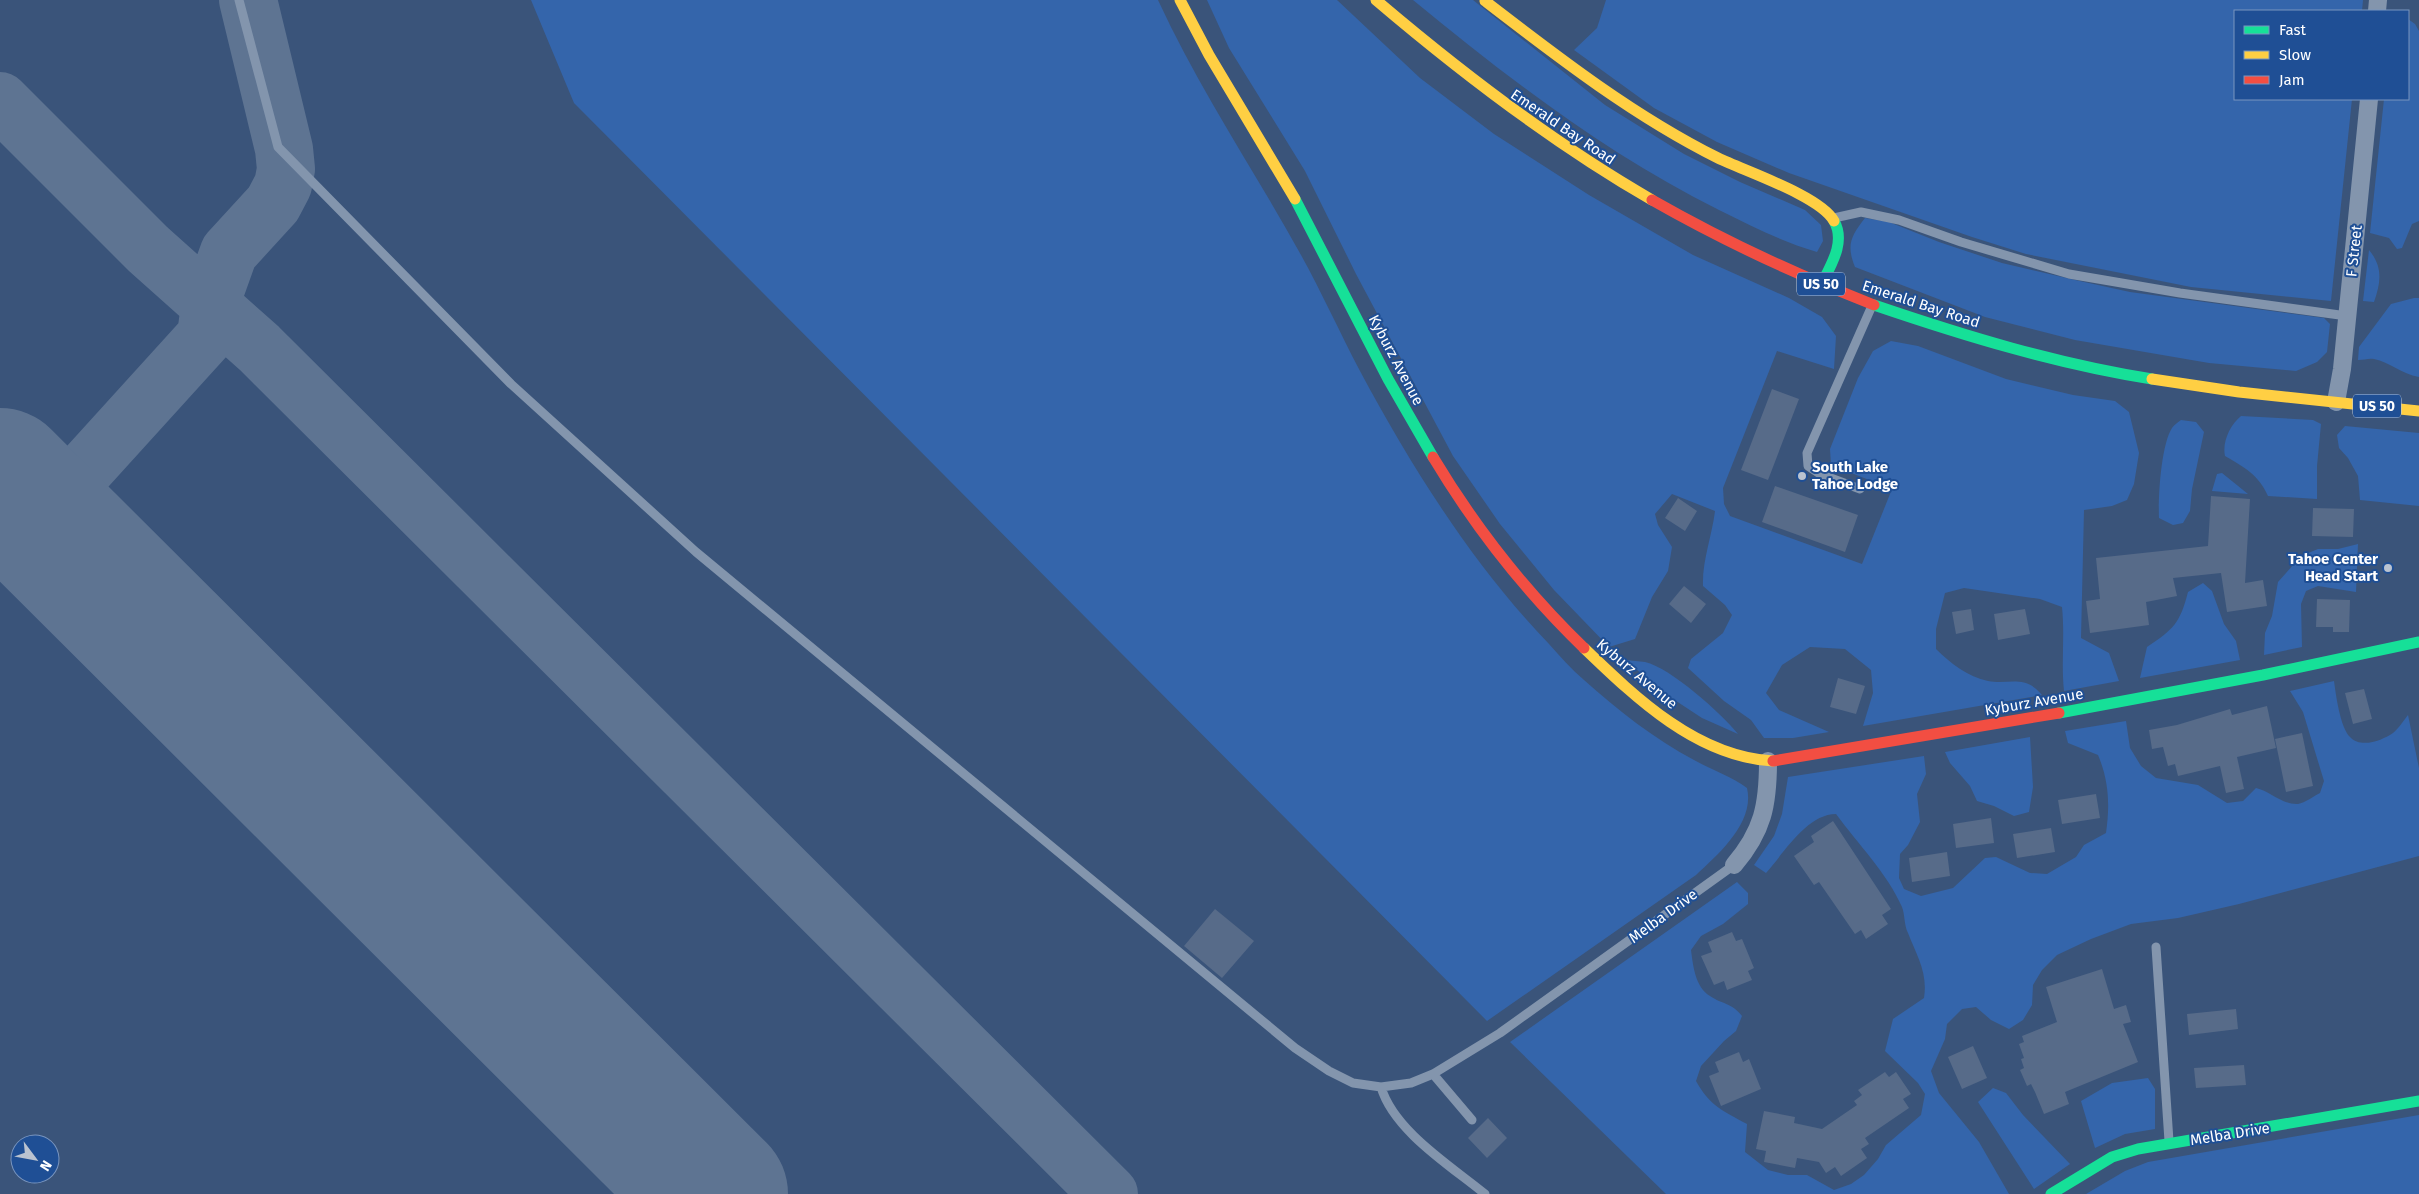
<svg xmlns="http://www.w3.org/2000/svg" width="2419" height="1194" viewBox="0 0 2419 1194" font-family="'Fira Sans',sans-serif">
	<rect width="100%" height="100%" fill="#3a547a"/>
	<path fill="#3465ab" d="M531,0H1158C1199,89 1254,170 1301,255C1322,293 1340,333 1360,371C1412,468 1473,565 1549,644C1560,656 1571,669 1584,680C1618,710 1654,739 1694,760C1712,770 1731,776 1747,788C1755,822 1719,854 1696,875L1487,1021L574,103Z
		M1207,0H1337L1420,78L1494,134L1589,195L1693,255L1789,298L1822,317L1836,336L1834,369L1777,351L1723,488L1724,504L1730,516L1862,564L1892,489L1831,465L1830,449L1858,378L1873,351L1891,341L1918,346L2006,379L2073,395L2115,401L2129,412L2139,453L2134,484L2127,500L2112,506L2084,510L2081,638L2109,653L2119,681L2064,691C2061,663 2065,636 2062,607L2040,599L1964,588L1945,593L1936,629V649C1950,663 1968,677 1988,681C2009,685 2025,674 2042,695L1863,726L1873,693L1871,670L1845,649L1810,647L1782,665L1766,693L1779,710L1829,732L1793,738H1764L1751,720L1724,701L1688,668L1691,659L1723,633L1732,615L1725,605L1703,586C1702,561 1712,536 1715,511L1672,494L1655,514L1658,525L1672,547L1668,571L1652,597L1635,639L1609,647L1554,590L1500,524L1453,456L1356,274L1305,171L1229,48Z
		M1413,0H1473L1605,105L1684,154L1740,182L1805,210L1821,225L1823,241L1817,252C1781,241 1753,227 1719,210C1608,155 1509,79 1413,0Z
		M1606,0H2363L2362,11H2235V99H2352L2331,301L2191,287L2026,254L1972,237L1789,173L1717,142L1654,108L1574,50L1597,28Z
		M2408,19L2415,24L2419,31V221L2412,224L2402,248L2397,249L2389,238L2370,233L2384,99H2408Z
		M1865,218L1889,222L1939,242L2002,263L2075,280L2130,292L2324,318L2330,324L2327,352L2317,362L2296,371L2209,363L2075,340L1985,317L1855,267C1846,245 1851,236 1865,218Z
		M2369,250C2383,267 2381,282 2374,302L2363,301Z
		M2414,298H2419V377C2401,374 2390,362 2374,359C2369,358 2364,360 2358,360L2359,347L2391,304Z
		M2241,416L2313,420L2321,424L2317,466V499L2268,496C2259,475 2244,467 2225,456C2222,442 2230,425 2241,416Z
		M2181,420L2196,422L2204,432L2192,489L2190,511L2183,523L2173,525L2159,518C2158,498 2161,445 2172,428C2174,425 2178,422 2181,420Z
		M2345,426L2419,433V506L2360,500L2358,476L2348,458L2339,448L2337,435Z
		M2222,473L2248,494L2212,491L2217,474Z
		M2358,544L2356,592L2318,586L2306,591L2301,604L2302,647L2264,655L2265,633L2272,616L2278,582L2301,556L2318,549H2338Z
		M2203,583L2212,591L2224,624L2236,641L2240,660L2140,678L2147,647C2174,629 2180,623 2188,592Z
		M1625,660C1632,661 1639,661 1645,662C1671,668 1721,713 1738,734L1702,718L1670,697Z
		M2334,681C2336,695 2340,727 2350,737C2361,749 2383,740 2393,733C2399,728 2404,720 2408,715L2419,768V856L2239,904L2178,918L2131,924L2091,939L2057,955L2042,970L2033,985L2032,1005L2023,1020L2009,1029L1991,1020L1976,1007L1962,1009L1947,1024L1945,1039L1931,1071L1939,1093L1979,1142L2009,1194H1666L1510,1042L1737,882L1748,893V904L1723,924L1701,936L1691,950C1693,965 1695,987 1710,996C1723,1005 1731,1002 1742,1016L1736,1031L1724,1041L1701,1066L1696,1081C1710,1106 1723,1111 1747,1124L1745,1152L1768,1170L1788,1175H1807L1834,1190L1851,1184L1864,1175L1878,1159L1886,1145L1921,1115L1925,1094L1918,1083L1885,1051L1893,1019L1924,998C1928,973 1917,956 1908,933C1904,925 1905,915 1902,907C1887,873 1858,844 1836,814C1807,814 1784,853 1766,873L1754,865L1774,836L1782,814L1788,777L1924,756L1926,774L1917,794L1920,822L1908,845L1900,854L1899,878L1904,889L1921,896L1953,888L1985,858L1996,857L2030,873L2047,874L2076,857L2084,845L2106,833C2110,805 2109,781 2098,755L2068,743L2065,731L2126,721L2130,748L2141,766L2156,778L2198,785L2227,803L2243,801L2256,788C2270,791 2282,805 2298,804C2305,803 2314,796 2320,793L2324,781L2303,712L2290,691Z
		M2030,737L2033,787L2029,812L2014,816L1994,806L1977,801L1970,786L1950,763L1945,752Z
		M2148,1078L2155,1089V1129L2125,1134L2095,1148L2081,1101L2112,1083Z
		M1993,1088L2006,1093L2023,1115L2070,1164L2034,1189L1978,1102Z
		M2419,1115V1194H2086L2125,1171L2148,1162Z"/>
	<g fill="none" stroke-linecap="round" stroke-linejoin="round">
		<path stroke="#5e7492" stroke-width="58" d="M0,101L148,249L259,348L1109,1194
			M39,520L206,336L210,305L229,252L273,204L283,185L286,169L284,149L248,0"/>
		<path stroke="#5e7492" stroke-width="144" d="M0,480L716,1194"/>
	</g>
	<path fill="#576b89" d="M1772,389L1799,399L1768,480L1741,470Z
		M1775,486L1858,515L1845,552L1762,522Z
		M2211,496L2250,499L2245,583L2263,580L2267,606L2227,612L2221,573L2173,578L2177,596L2146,602L2149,625L2090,633L2086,601L2100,599L2096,558L2208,546Z
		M1678,498L1697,511L1685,531L1665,518Z
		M2313,508L2354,509L2353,537L2312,536Z
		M1684,586L1706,604L1691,623L1669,604Z
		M2317,599L2350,600L2349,632H2333V627H2316Z
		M1971,609L1974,630L1956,634L1952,612Z
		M2025,609L2030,634L1998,640L1994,614Z
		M1838,678L1865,686L1856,714L1830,707Z
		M2364,689L2372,719L2353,724L2345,693Z
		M2267,706L2276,748L2237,757L2244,789L2226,793L2220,766L2178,776L2175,764L2168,766L2163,747L2152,749L2149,730L2177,725L2230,709L2232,715Z
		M2302,733L2313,786L2286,792L2275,739Z
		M2096,794L2100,818L2062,824L2058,800Z
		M1991,818L1994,843L1956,848L1953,824Z
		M1833,821L1891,909L1882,915L1888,924L1866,939L1861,930L1855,934L1819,882L1814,885L1794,856L1814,842L1811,836Z
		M2051,828L2055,852L2017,858L2013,834Z
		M1947,852L1950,876L1912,882L1909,858Z
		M1215,909L1254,941L1222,978L1184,946Z
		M1732,932L1736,941L1742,939L1754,968L1748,971L1752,980L1727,990L1724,981L1714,985L1701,956L1712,952L1708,942Z
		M2102,969L2114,1009L2126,1005L2131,1022L2123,1024L2138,1062L2065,1092L2069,1104L2044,1114L2035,1092L2031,1084L2027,1086L2020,1070L2024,1068L2021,1059L2024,1058L2019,1044L2024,1042L2022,1036L2057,1022L2046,987Z
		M2236,1009L2238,1029L2189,1035L2187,1014Z
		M1973,1046L1987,1078L1962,1089L1948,1057Z
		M1739,1052L1743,1062L1749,1059L1761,1089L1721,1106L1709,1076L1719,1072L1715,1062Z
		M2244,1065L2246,1085L2196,1088L2194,1068Z
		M1885,1072L1889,1077L1896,1072L1911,1094L1903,1099L1909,1108L1865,1138L1869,1144L1861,1149L1867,1158L1841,1176L1835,1167L1826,1173L1819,1162L1797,1158L1795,1168L1764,1162L1766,1151L1756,1149L1764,1111L1795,1117L1794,1123L1822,1129L1857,1105L1854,1101L1862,1095L1858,1090Z
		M1488,1118L1507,1138L1487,1158L1468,1138Z"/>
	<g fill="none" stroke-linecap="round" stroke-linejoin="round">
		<path stroke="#8395ad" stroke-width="9" d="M239,0L278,147L511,384L696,552L1295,1048L1329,1071L1353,1083L1381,1087L1411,1083L1433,1074L1500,1033L1734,865
			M1834,218L1861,212L1899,220L1961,242L2069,274L2180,293L2347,316
			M1860,489L1820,474L1808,466L1807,453L1871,308
			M2156,947L2169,1141
			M1433,1074L1472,1120
			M1381,1087C1394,1131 1451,1166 1485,1194"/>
		<path stroke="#8395ad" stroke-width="18" d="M2377,11L2378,0
			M2336,402L2342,369L2369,99
			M1734,865C1763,831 1768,805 1768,761"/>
		<path stroke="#16e098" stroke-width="11" d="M1295,199L1388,379L1433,457
			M1821,285C1831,265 1846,242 1834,221
			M1874,305C1965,336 2057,364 2152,379
			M2059,713L2263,675L2419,642
			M2051,1194L2112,1157L2138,1149L2419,1101"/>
		<path stroke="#ffcf43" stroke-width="11" d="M1180,0L1209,55L1295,199
			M1376,0C1463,74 1553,143 1652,200
			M1485,1C1559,58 1634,116 1718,158C1747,172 1820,196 1834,221
			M2152,379L2239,392L2419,411
			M1584,648C1636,698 1697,757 1773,761"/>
		<path stroke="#f24e42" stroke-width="11" d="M1652,200C1724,241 1797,275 1874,305
			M1433,457C1475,527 1525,591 1584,648
			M1773,761L2059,713"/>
	</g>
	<g fill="#bac3d0" stroke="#1f4f95" stroke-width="2">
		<circle cx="1802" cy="476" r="5"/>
		<circle cx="2388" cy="568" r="5"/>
	</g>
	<g text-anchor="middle" stroke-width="4" stroke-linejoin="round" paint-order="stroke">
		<g fill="#1f4f95" stroke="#bccadf" stroke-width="1">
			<rect x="1797" y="272.5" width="48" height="23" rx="4"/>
			<rect x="2353" y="394.5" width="48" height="23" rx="4"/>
		</g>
		<g font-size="14" font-weight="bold" fill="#fff">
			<text x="1821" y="289">US 50</text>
			<text x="2377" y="411">US 50</text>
		</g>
		<g font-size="15" fill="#fff" stroke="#1f4f95">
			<text transform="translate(1563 127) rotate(34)" y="5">Emerald Bay Road</text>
			<text transform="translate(2354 251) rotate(-84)" y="5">F Street</text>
			<text transform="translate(1921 304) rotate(18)" y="5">Emerald Bay Road</text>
			<text transform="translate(1396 360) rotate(62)" y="5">Kyburz Avenue</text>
			<text transform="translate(1637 674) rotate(40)" y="5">Kyburz Avenue</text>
			<text transform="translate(2034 702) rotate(-10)" y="5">Kyburz Avenue</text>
			<text transform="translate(1663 916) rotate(-36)" y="5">Melba Drive</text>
			<text transform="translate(2230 1134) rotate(-9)" y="5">Melba Drive</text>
		</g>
		<g font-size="15" font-weight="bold" fill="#fff" stroke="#1f4f95" text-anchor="start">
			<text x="1812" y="472">South Lake<tspan x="1812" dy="17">Tahoe Lodge</tspan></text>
			<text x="2378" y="564" text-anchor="end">Tahoe Center<tspan x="2378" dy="17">Head Start</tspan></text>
		</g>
	</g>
	<rect x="2234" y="10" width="175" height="90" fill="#1f4f95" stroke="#7995bf"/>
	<rect x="2244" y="26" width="25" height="8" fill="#16e098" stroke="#7995bf"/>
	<text x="2279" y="35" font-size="15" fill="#ffffff">Fast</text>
	<rect x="2244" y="51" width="25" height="8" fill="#ffcf43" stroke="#7995bf"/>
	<text x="2279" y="60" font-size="15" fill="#ffffff">Slow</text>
	<rect x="2244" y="76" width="25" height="8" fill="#f24e42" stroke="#7995bf"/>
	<text x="2279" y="85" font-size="15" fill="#ffffff">Jam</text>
	<g transform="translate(35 1159) rotate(122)"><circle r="24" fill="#1f4f95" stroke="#7995bf"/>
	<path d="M0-4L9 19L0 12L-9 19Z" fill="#bac3d0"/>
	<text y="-8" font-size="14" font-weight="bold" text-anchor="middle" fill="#ffffff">N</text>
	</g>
</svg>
